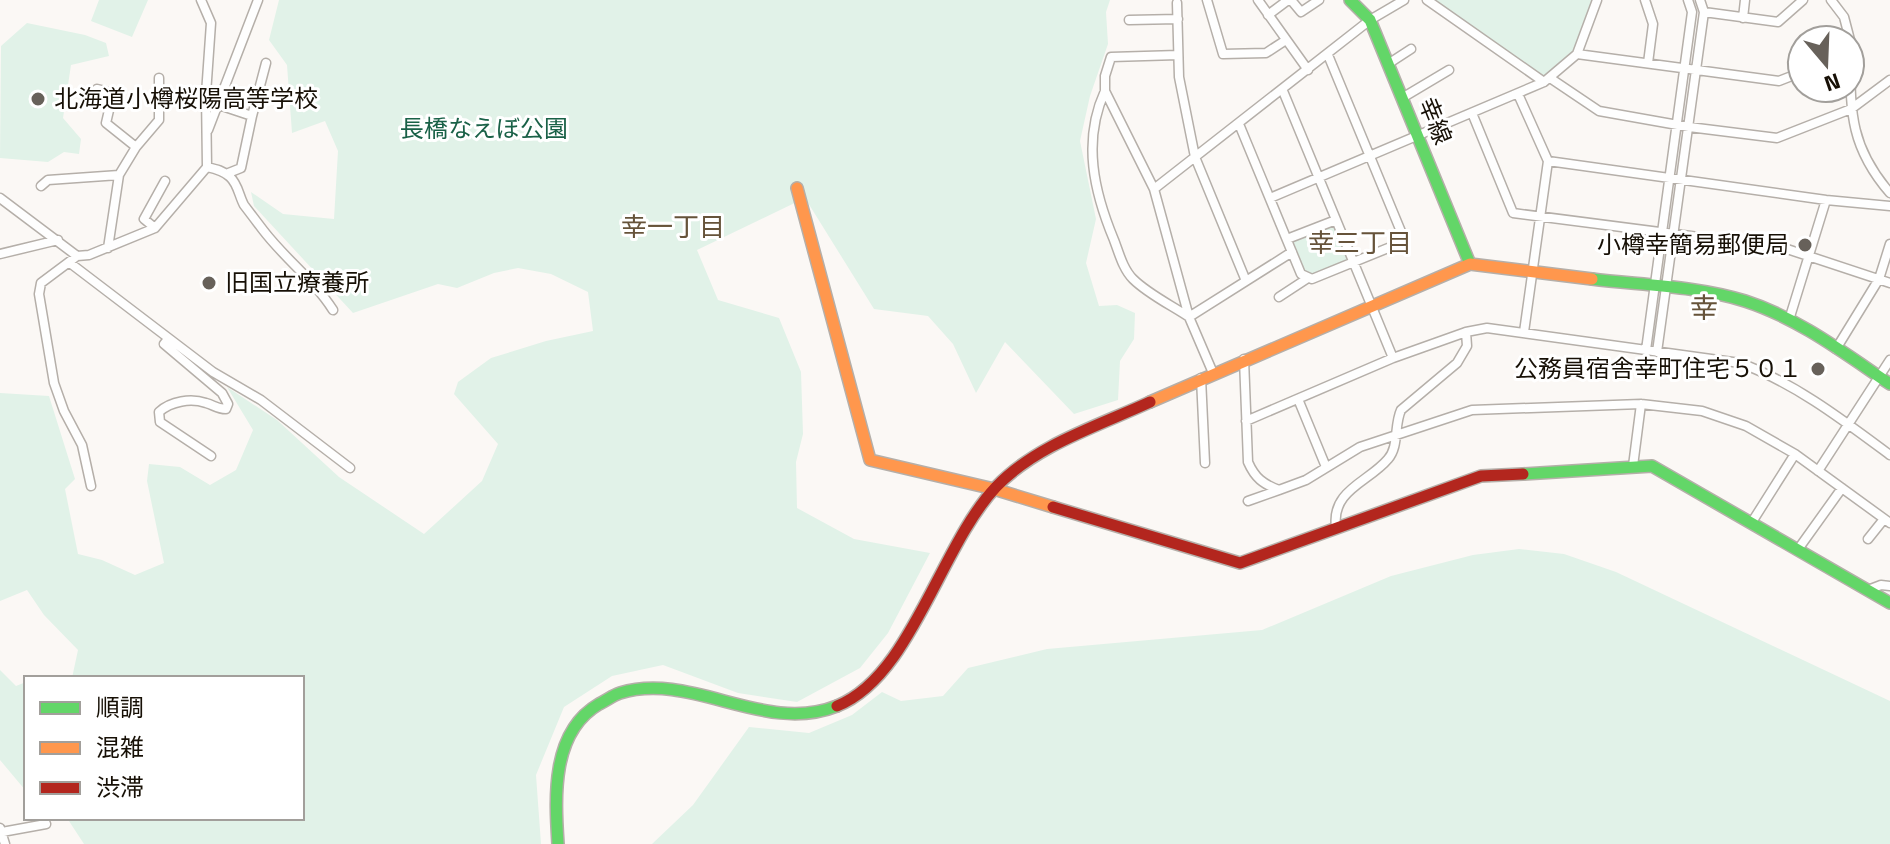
<svg xmlns="http://www.w3.org/2000/svg" width="1890" height="844" viewBox="0 0 1890 844" font-family="'Titillium Web','Noto Sans JP',sans-serif">
	<rect width="100%" height="100%" fill="#fbf8f5"/>
	<path fill="#e1f2e8" d="M99,0H148L132,37L91,21Z
		M279,0H1110L1106,12L1108,44L1090,96L1080,141L1096,219L1086,263L1099,306L1117,305L1135,313L1134,339L1120,361L1118,400L1074,414L1005,342L976,393L953,344L928,316L874,309L805,198L697,250L718,300L779,318L801,372L803,434L796,462L797,508L854,539L930,553L888,633L860,668L797,702L738,693L663,665L612,676L564,707L536,775L541,844H84L67,818H302V678H72L78,650L44,615L27,590L0,601V393L49,396L75,479L65,489L78,554L102,560L135,575L164,563L147,481L149,464L180,467L210,485L236,470L253,430L227,387L277,420L339,477L424,534L482,481L498,444L454,394L458,382L491,358L546,341L593,331L588,292L551,274L518,268L494,273L457,288L438,284L353,313L254,206L251,192L283,214L334,219L338,151L325,121L292,133L287,65L269,40Z
		M1435,0H1593L1573,51L1543,76Z
		M27,23L85,35L106,43L109,56L71,65L63,118L81,139L79,154L64,152L48,162L0,158L1,46Z
		M1330,225L1334,226L1348,258L1346,261L1312,274L1305,271L1293,241Z
		M1519,549L1564,554L1616,572L1890,701V844H652L693,805L749,727L809,733L852,715L882,692L901,701L943,696L968,668L1047,649L1262,630L1391,576L1473,555Z
		M0,670L16,686L26,682V791L0,760Z"/>
	<g fill="none" stroke-linecap="round" stroke-linejoin="round">
		<g stroke="#b5afa9" stroke-width="11">
			<path id="street" d="M1207,0L1223,54L1266,53L1286,40
				M1258,0L1308,70
				M1291,0L1301,12L1319,0
				M1427,0L1544,82
				M1645,0L1653,24L1648,63
				M1831,0L1844,17L1850,40
				M1177,3L1179,77L1195,157L1246,281
				M1704,12L1778,22L1803,0
				M1268,15L1288,0
				M1743,18L1745,0
				M1129,20L1178,19
				M1850,45C1851,107 1847,143 1890,193
				M1577,54L1779,81L1802,72
				M1178,55L1111,57L1105,76V91L1154,189L1189,317L1213,373
				M1388,64L1411,49
				M1550,78L1599,111L1689,127L1777,138L1851,109L1890,80
				M97,89L113,93L106,123L136,147
				M1105,91C1082,141 1094,192 1114,240C1119,253 1123,269 1133,279C1148,294 1171,305 1189,317L1292,252
				M1283,91L1393,358
				M1518,94L1548,161L1524,332
				M1402,98L1449,70
				M219,105L252,116L266,63
				M1472,113L1513,213L1784,248L1890,283
				M1239,124L1301,274L1312,279L1398,244L1402,234L1328,55
				M208,130L258,0
				M1548,161L1826,200L1890,206
				M207,167C216,169 224,171 230,177C238,184 239,196 244,205C250,213 257,222 263,230C285,259 314,280 333,310
				M226,174L241,168L252,116
				M41,186L48,180L119,175
				M1154,189L1370,20L1404,0
				M0,198L77,256
				M1270,198L1544,82L1577,54L1597,0
				M155,228L144,219L165,181
				M1287,239L1336,220
				M108,248L119,175L136,147L159,120V78
				M0,254L58,240
				M70,263L213,372L261,400L350,468
				M1279,297L1308,278
				M1789,320L1826,200
				M168,339L164,344L222,393L228,404L226,409C217,409 214,405 206,403C191,398 171,401 159,412L160,422L211,456
				M1836,349L1879,279L1890,244
				M1646,350L1692,12L1688,0
				M1657,352L1704,12L1700,0
				M1244,359L1248,462C1255,478 1263,484 1279,490L1306,480L1360,447L1472,410L1641,404L1702,411L1746,426L1795,454L1890,523
				M1201,378L1205,463
				M1298,399L1326,467
				M1246,421L1393,358L1466,332L1487,328L1740,363C1795,383 1843,420 1890,455
				M1633,466L1641,404
				M1818,471L1890,360
				M91,486L82,445L64,411L54,383L39,294L41,283L77,256L89,255L155,228L207,167L206,94L211,23L201,0
				M1248,501L1279,490
				M1752,522L1795,454
				M1336,527C1331,490 1369,482 1388,459C1399,447 1394,425 1401,410L1457,363L1467,346L1466,332
				M1868,539L1884,519
				M1799,548L1842,488
				M1868,590L1881,585L1890,586
				M0,828L5,844
				M2,832L46,824"/>
		</g>
		<g stroke="#b5afa9" stroke-width="14">
			<path id="fast" d="M1350,0L1370,20L1470,264
				M1592,279C1641,285 1698,286 1745,301C1798,318 1844,353 1890,384
				M1523,474L1652,466L1890,603
				M558,844C555,797 551,732 599,704C606,701 613,695 620,693C692,671 764,735 837,706"/>
		</g>
		<g stroke="#b5afa9" stroke-width="14">
			<path id="slow" d="M797,188L870,460L994,489L1053,507
				M1150,402L1470,264L1592,279"/>
		</g>
		<g stroke="#b5afa9" stroke-width="14">
			<path id="jam" d="M1053,507L1240,563L1481,476L1523,474
				M837,706C911,677 940,546 996,487C1036,445 1098,426 1150,402"/>
		</g>
		<use href="#street" stroke="#fefefe" stroke-width="8"/>
		<use href="#fast" stroke="#63d668" stroke-width="11"/>
		<use href="#slow" stroke="#ff974d" stroke-width="11"/>
		<use href="#jam" stroke="#b3261e" stroke-width="11"/>
	</g>
	<g fill="#67615a" stroke="#fff" stroke-width="3">
		<circle cx="38" cy="99" r="8"/>
		<circle cx="1805" cy="245" r="8"/>
		<circle cx="209" cy="283" r="8"/>
		<circle cx="1818" cy="369" r="8"/>
	</g>
	<g text-anchor="middle" stroke-width="6" stroke-linejoin="round" paint-order="stroke">
		<g font-size="24" fill="#171006" stroke="#fff" text-anchor="start">
			<text x="54" y="107">北海道小樽桜陽高等学校</text>
			<text x="1789" y="253" text-anchor="end">小樽幸簡易郵便局</text>
			<text x="225" y="291">旧国立療養所</text>
			<text x="1802" y="377" text-anchor="end">公務員宿舎幸町住宅５０１</text>
		</g>
		<g font-size="24" fill="#171006" stroke="#fff">
			<text transform="translate(1435 121) rotate(68)" y="8">幸線</text>
		</g>
		<g font-size="24" fill="#196147" stroke="#fff">
			<text x="484" y="137">長橋なえぼ公園</text>
		</g>
		<g font-size="26" fill="#66533a" stroke="#fff">
			<text x="673" y="236">幸一丁目</text>
			<text x="1360" y="252">幸三丁目</text>
		</g>
		<g font-size="28" fill="#66533a" stroke="#fff">
			<text x="1704" y="318">幸</text>
		</g>
	</g>
	<rect x="24" y="676" width="280" height="144" fill="#ffffff" stroke="#a29f9b" stroke-width="2"/>
	<rect x="40" y="702" width="40" height="12" fill="#63d668" stroke="#a29f9b" stroke-width="2"/>
	<text x="96" y="716" font-size="24" fill="#171006">順調</text>
	<rect x="40" y="742" width="40" height="12" fill="#ff974d" stroke="#a29f9b" stroke-width="2"/>
	<text x="96" y="756" font-size="24" fill="#171006">混雑</text>
	<rect x="40" y="782" width="40" height="12" fill="#b3261e" stroke="#a29f9b" stroke-width="2"/>
	<text x="96" y="796" font-size="24" fill="#171006">渋滞</text>
	<g transform="translate(1826 64) rotate(161)"><circle r="38" fill="#ffffff" stroke="#a29f9b" stroke-width="2"/>
	<path d="M0-6L14 30L0 20L-14 30Z" fill="#67615a"/>
	<text y="-12" font-size="22" font-weight="bold" text-anchor="middle" fill="#171006">N</text>
	</g>
</svg>
